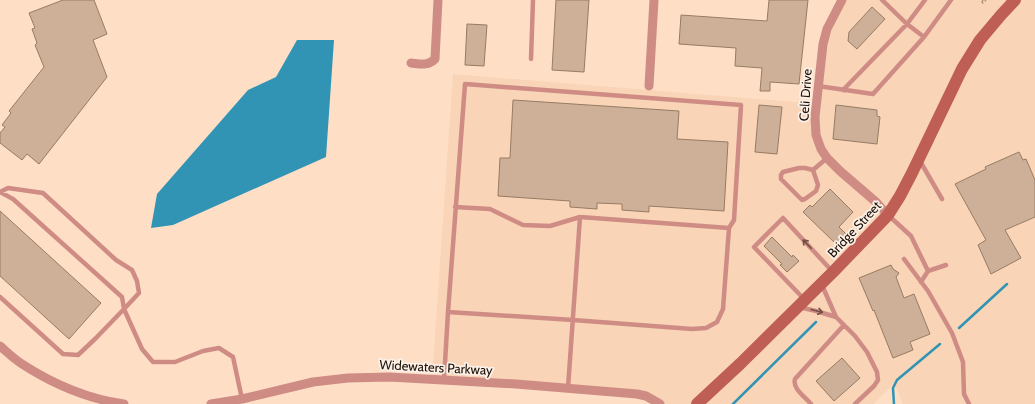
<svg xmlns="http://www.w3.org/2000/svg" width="1035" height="404" viewBox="0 0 1035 404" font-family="Cabin,sans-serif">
	<rect width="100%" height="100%" fill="#fedfc6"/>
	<path fill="#f9d4b6" d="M846,0H1035V404H903L894,383L874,404H660L646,396L432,379L453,74L819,104L825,49L831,32Z"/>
	<path fill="#3194b4" d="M297,40H334L326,157L173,225L151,228L157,194L248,90L276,77Z"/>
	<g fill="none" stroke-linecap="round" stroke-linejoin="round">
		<path stroke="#3194b4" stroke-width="2.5" d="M959,328L1007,284
			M733,404L816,322
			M894,404L893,388L897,380L940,344"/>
	</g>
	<path fill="#ceb098" stroke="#977b64" d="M63,0H94L107,34L93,40L107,77L39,164L27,154L22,160L0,143V133L5,127L2,125L11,113L9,111L44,67L35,45L37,43L32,29L35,28L29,13Z
		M556,0H589L584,72L552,70Z
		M769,0H808L799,84L770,82V91H760L762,68L735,66L736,48L679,44L681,15L767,21Z
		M872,7L885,19L857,49L848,41L849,32Z
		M467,24L487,25L484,66L465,65Z
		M513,100L679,111L677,139L728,142L724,211L649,206V212L622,210V204L597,203V209L570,207V201L498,196L500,158H510Z
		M759,105L782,107L777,154L755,152Z
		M836,105L877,110V116L880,117L877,144L833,139Z
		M1019,152L1023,160L1026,159L1035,180V217L1005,230L1021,258L991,274L978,245L986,240L955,184L986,169L985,167Z
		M830,189L853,212L839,227L847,235L837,245L803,212L810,205L812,207Z
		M0,211L101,303L69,339L0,276Z
		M772,237L792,257L793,255L799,261L787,272L780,265L782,264L764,246Z
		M891,265L893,269L899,273L896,277L904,298L914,294L930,334L910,342L913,350L893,358L874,310L873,311L859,278Z
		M842,358L860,378L834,401L816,381Z"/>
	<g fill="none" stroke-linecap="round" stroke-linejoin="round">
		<path stroke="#ac9481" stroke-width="1.5" stroke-dasharray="4 2" stroke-linecap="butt" d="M983,0L982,2L983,3L986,0"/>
		<path stroke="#cf8c85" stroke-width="4.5" d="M924,37L951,0
			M531,59L533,0
			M818,86L873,94L924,37L907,24L882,0
			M843,90L907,24L925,0
			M920,161L942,199
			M799,168H805L813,170L818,185L816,191L805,199L802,200L781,179V175L783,172Z
			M813,170L827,158
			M0,192L8,188L43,193L116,260L132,270L137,281L139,293L124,309L142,349L153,362H175L203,351L219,348L233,357L242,399
			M0,192L13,199L122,297L124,309L96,338L78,355L63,354L0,297
			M455,207L490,209L523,225L550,226L580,217
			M888,215L911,236L928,271
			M904,259L928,291L952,333L963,362L964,394L969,404
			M921,282L928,271L946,265
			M822,285L836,317L855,336L867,352L877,372L878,380L874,386L855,404
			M804,299L754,247L783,218L832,271
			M799,307L816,311L836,317
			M448,312L465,84L741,105L734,220L729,228
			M444,380L448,312L573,320L692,329L706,328L717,322L723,309L729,228L580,217L568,388
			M811,404C805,397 792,388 795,379L844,325"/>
		<path stroke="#cf8c85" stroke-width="9" d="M842,0L827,29L823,44L815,117L816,135L821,149L827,158L840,171L876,202L888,215
			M411,63C421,64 428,66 435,59L438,0
			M649,86L654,0
			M0,346C7,352 14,359 22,364C53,384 88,399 124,404
			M211,404L242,399L313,382L348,378L389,377L516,384L637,394L646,396L660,404"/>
		<path stroke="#be5e55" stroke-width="12" d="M697,404L740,364L833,272L888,215L900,196L912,173L962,69L980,40L1001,15L1015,0"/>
	</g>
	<defs><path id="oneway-shaft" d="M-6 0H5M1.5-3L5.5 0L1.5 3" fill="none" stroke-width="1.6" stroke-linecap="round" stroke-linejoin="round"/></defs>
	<g stroke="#754e46">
		<use href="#oneway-shaft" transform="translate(807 244) rotate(-134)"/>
		<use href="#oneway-shaft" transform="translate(817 311) rotate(14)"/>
	</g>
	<g text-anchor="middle" stroke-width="3.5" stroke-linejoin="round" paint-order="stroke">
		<g font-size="13" fill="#1b1108" stroke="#fdf0e6">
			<text transform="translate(805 95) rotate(-86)" y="5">Celi Drive</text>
			<text transform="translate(854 229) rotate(-47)" y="5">Bridge Street</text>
			<text transform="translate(436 367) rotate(3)" y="5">Widewaters Parkway</text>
		</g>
	</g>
</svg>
